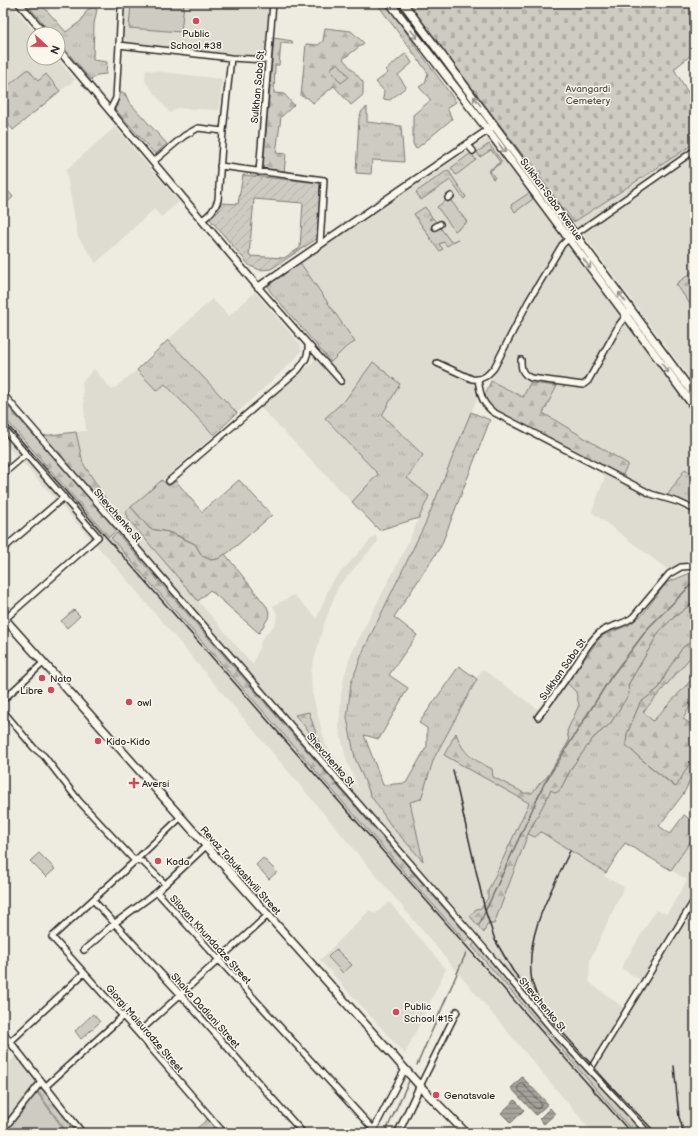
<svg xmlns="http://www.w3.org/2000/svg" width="698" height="1136" viewBox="0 0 698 1136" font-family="'Balsamiq Sans',sans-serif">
	<defs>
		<pattern id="grass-tufts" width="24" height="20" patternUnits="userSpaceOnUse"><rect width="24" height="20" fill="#cecbc2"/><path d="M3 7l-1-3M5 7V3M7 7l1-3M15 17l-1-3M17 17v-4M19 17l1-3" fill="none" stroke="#b1aea7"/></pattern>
		<pattern id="forest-firs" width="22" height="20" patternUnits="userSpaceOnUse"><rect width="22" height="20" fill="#cecbc2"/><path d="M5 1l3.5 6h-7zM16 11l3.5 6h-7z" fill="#b1aea7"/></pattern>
		<pattern id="cemetery-stones" width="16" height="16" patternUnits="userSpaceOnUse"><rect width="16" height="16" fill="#cecbc2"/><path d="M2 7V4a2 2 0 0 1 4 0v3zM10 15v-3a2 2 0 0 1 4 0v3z" fill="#b1aea7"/></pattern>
		<pattern id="garden-furrows" width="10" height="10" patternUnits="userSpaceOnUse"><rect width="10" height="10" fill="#cecbc2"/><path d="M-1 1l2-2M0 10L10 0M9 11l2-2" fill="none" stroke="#b1aea7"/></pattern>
		<pattern id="water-rules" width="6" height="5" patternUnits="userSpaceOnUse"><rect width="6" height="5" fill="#a4a29a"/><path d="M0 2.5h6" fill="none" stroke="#86847e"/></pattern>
	</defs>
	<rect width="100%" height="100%" fill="#eeebe0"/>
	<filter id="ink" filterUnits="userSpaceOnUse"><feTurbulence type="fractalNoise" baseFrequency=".025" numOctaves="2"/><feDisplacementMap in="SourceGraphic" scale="8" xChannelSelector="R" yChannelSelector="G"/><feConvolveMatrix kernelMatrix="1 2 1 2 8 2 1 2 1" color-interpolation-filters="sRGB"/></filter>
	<g filter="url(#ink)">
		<path fill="#dedbd1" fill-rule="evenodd" d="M3,3H10L36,34H34V58H57L75,80L60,91L46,74L38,81L3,90Z
			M125,3H271L267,54L262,57L143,47L134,45L124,39L122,37Z
			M146,70L222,79L219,110L177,108L170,113L145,81Z
			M115,127L179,202L161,217L154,209L96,263L78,237L66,170Z
			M488,138L563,238L492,365L486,371L478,374L474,382L478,396L426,522L364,649L351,683L347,718L355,758L423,860L410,801L421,799L434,758L482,669L539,710L562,678L576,692L579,705L569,741L547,777L540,783L532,793H524L493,777L492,769L469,756L459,741L456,733L444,754L529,803L488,891V898L481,908L485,932L487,924H494L528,834L535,837L541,832L606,873L604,876L624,887L590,960L589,982L624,1008L592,1060L597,1065L695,904V1133H644L587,1072L474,943L472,946L635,1133H593L116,567L3,441V416L109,537L122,525L83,463L76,432L86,431L82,382L94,369L112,390L137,370L157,391L165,383L214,435L125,513L129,520L253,665L262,639L276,623L277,614L273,606L294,595L317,618L331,583L375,535L378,541L338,587L324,624L311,671L312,693L326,746L359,790L347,762L339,728L341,696L344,677L351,654L403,553L429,496L407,478L423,455L382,415L373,362L346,399L325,418L378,474L352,502L260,407L313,362L318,347L331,362L346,347L355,342L299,261ZM117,533L469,937L467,941L111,538ZM309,712L318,742L296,715Z
			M695,143V270L676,284L695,311V385L574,222Z
			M566,244L695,414V468L691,474L685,469L667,496L654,492L622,476L628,464L543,413L557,387L523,397L491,381L531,302Z
			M255,292L299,343L301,347V351L296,358L237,413L168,340L212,299L229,316Z
			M606,474L653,498L669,503L695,515V562L667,569L592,512Z
			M695,652V676L653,721L643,712Z
			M695,697V727L683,719Z
			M695,835V892H694L642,981L621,968L656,910L667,914L687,880L671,870Z
			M389,902L446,969L405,1054L320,960L370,910L375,914Z
			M18,1052L41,1082L3,1130V1071Z"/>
		<path fill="url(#grass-tufts)" stroke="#7c7b76" d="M26,3H40L66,32L81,21L87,10L93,7L97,9L94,24L93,60L107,62L106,74L97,75L91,80L58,41V34H52Z
			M385,3L456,102L447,108L452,119L416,149L413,144V115L431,100L419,87L425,83L428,73L378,5Z
			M406,53L412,63L398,75L406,87L390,100L383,99L384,91L376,82L388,73L386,70Z
			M367,107V122L401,126L404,162L372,160L371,174L356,173L359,118L362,111Z
			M489,144L502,162L490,171L495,178L493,179L488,171L500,162L491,150L480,157L477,152Z
			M471,153L476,160L456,175L451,168Z
			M448,170L466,197L464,199L450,180L421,200L416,192Z
			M529,193L533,199L515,212L511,205Z
			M425,207L432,217L429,219L430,220L433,218L451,242L458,239L447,246L444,242L439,244L443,249L439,251L414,214Z
			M299,261L355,342L346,347L331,362L270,291L268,286L273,280Z
			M168,340L237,413L214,435L165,384L157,391L137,370Z
			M373,362L400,384L382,415L423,455L407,478L429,496L419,518L379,530L352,502L378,474L325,418L346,399Z
			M471,412L490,420L441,546L394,617L417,635L389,675L408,688L379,739L364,735L383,785L406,783L427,746V728L419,723L459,666L477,679L434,758L421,799L410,802L423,861L392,827L371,796L355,758L347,718L351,683L364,649L426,522Z
			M695,468V507L679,499L667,496L685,469L691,473Z
			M162,480L168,486L176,481L202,512L239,480L272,515L229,552L218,559L211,560L202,556L195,544L179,536L168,532L150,529L131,507Z
			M695,601V639L683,648L669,668L659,688L640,703L627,734L626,745L641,759L675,787L695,754V770L684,793L659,826L670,834L684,815L695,823V835L671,870L625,843L606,873L541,832L535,837L528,834L551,789L560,790L572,767L594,737L610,724L628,694V685L659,632L672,619Z
			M475,942L587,1072L644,1133H635L628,1126L472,946Z
			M41,1082L74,1123L66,1131L36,1089Z"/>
		<path fill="url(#forest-firs)" stroke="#7c7b76" d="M325,28L351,31L364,43L343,59L363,82V95L351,105L334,86L313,103L308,98L301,96L306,44L318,45L323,41Z
			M274,38L292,41L293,44L281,43L279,65H275L274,93L284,94L294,105L281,117L276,153L286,154L284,173L263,170Z
			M28,69L38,81L46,74L60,91L13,130L3,118V90Z
			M120,93H125L129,102L167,144L155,154L115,109L119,101Z
			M3,185L13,197L3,206Z
			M695,270V311L676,284Z
			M491,381L523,397L530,383L557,386L543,413L628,464L622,476L495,411L487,405L485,395Z
			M3,401L36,438L41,436L76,432L83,463L122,525L109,537L3,416Z
			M131,507L150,529L168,532L195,544L202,556L211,560L218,559L225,554L267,607L270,615L259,633L210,590L198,601L129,520L125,512Z
			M117,533L469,937L467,941H465L111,538Z
			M695,571V601L672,619L659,632L628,685L629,694L610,724L594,737L572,767L560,790L556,793L551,790L528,834L494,924H487L484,933L470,916L476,909L481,908L488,898V891L529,803L444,755L456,733C464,756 472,758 492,769L493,777L524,793H532L540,783L547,777L569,741L567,731L579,705L576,692L567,683L599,639L604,635L629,625L643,614L666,583Z
			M695,639V652L643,712L653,721L695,676V697L683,719L695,727V754L676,787L641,759L626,745L627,734L640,703L659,688L669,668L683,647Z
			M309,712L319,743L295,715Z"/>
		<path fill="url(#cemetery-stones)" stroke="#7c7b76" d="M407,3H695V52L674,69L695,104V143L574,222Z"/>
		<path fill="#cecbc2" stroke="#7c7b76" d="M131,3H184L181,32L129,28Z
			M338,63L349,77L341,83L330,69Z
			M449,198L467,222L455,231L437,207Z
			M74,610L80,616L67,628L61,621Z
			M39,853L55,869L46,877L30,861Z
			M263,858L277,872L269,879L256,865Z
			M336,949L352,965L343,973L328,957Z
			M93,1014L100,1022L81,1039L75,1031Z
			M36,1091L64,1130L61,1133H3V1131Z"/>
		<path fill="url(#garden-furrows)" stroke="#7c7b76" fill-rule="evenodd" d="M243,175L320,183L318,238L271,269L260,270L250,266L209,218L218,212L221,203L238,204ZM254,199L303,203L300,248L284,258L249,256Z
			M208,1119L215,1126L207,1133H200L196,1129Z"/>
		<path fill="url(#water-rules)" stroke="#74726e" d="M522,1077L548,1104L536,1115L511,1088Z
			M515,1100L524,1110L511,1123L501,1113Z
			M550,1108L555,1114L544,1124L539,1119Z"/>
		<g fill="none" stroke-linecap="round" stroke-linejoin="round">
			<path stroke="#5b5b57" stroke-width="1" d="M521,1084H523L541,1103V1105L538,1109L535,1108L518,1089V1087Z"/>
			<path stroke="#74726e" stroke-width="1.5" d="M479,925L544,784L611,677L649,627L695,581
				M417,1065L466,953
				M385,1133L409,1081"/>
			<g stroke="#2b2b2b" stroke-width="8">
				<path id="minor" d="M123,3L121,8L119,45L231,58L268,60
					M110,110L116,98L119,45
					M467,144L473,151
					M153,162L184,136L198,128L223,131
					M220,166L324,180L320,244
					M259,172L273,3
					M448,198L451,196
					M202,220C210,215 215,209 218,200L223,131L231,58
					M435,227L440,224
					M308,344L341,381
					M521,360C521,369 522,374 531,378L583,385L588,381L619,325L628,313
					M437,363L472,379C483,380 487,376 494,368L528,302L562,245L568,239L695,150
					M478,380C481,395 481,402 493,412L651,494L678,502L695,510
					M3,394L483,947L557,1035L648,1133
					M3,428L98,537L5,619
					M3,474L26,454
					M169,481L298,370C305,361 309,356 308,344L258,287
					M3,549L64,497
					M3,700L43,663
					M3,711L34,748L44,756L79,801L135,861L143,862L165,884
					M538,717C551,700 563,684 574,667C582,656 588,643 598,634C608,625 622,626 633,617L669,574L681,567L695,566
					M181,817L135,861L52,937L138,1033L224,1133
					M157,892L374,1130
					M93,900L180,994L303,1133
					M84,950L115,923L157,892L206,846
					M138,1033L268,915
					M10,1042L84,973
					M590,1070L695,899
					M420,1086L457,1011
					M45,1087L123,1016
					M3,1130L41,1082
					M372,1133L405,1069"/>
			</g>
			<g stroke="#2b2b2b" stroke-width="9">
				<path id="tertiary" d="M19,3L45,34
					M58,49L258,287L491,128
					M3,1033L82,1133
					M398,1133L420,1086"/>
			</g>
			<g stroke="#2b2b2b" stroke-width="10">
				<path id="secondary" d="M390,3L488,130L695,408
					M403,3L695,396
					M3,617L420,1086L466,1133"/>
			</g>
			<use href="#minor" stroke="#fbf7ec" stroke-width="5"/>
			<use href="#tertiary" stroke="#fbf7ec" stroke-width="6"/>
			<use href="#secondary" stroke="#fbf7ec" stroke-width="7"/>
			<path stroke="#2b2b2b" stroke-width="1.5" d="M3,420L631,1133
				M453,770L485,910L495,940L513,971L555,1024L608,1083L656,1133
				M540,1002C537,996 534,989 532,982C524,935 551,892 570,851
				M674,1066L679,1117L684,1133"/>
		</g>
		<defs><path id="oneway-shaft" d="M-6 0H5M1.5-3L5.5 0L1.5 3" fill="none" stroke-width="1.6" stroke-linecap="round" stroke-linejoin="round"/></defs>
		<g stroke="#93918c">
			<use href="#oneway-shaft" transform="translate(414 34) rotate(53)"/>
			<use href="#oneway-shaft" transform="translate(477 101) rotate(-127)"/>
			<use href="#oneway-shaft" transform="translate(502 148) rotate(53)"/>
			<use href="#oneway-shaft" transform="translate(587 264) rotate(54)"/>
			<use href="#oneway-shaft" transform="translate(622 297) rotate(-127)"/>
			<use href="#oneway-shaft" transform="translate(665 368) rotate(53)"/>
		</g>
	</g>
	<g fill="#d1495b" stroke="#fbf7ec" stroke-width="1.5">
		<circle cx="196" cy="21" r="4"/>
		<circle cx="42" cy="678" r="4"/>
		<circle cx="51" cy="690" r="4"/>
		<circle cx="129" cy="702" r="4"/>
		<circle cx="98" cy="741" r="4"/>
		<path d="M132 777h4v4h4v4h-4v4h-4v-4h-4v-4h4z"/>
		<circle cx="158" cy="861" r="4"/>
		<circle cx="396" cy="1012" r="4"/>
		<circle cx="436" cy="1095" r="4"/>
	</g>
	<g text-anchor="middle" stroke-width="3" stroke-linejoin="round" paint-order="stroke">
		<g font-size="10" fill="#2b2b2b" stroke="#fbf7ec" text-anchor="start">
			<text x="196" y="37" text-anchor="middle">Public<tspan x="196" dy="12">School #38</tspan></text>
			<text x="50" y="682">Nato</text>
			<text x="43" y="694" text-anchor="end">Libre</text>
			<text x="137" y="706">owl</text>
			<text x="106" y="745">Kido-Kido</text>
			<text x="142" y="787">Aversi</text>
			<text x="166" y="865">Koda</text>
			<text x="404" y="1010">Public<tspan x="404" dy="12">School #15</tspan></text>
			<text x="444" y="1099">Genatsvale</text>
		</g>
		<g font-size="10" fill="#2b2b2b" stroke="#fbf7ec">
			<text transform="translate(257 87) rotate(-85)" y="4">Sulkhan Saba St</text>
			<text transform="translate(552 199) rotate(54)" y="4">Sulkhan-Saba Avenue</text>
			<text transform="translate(118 515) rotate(49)" y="4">Shevchenko St</text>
			<text transform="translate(562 669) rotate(-55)" y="4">Sulkhan Saba St</text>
			<text transform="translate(331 759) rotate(49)" y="4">Shevchenko St</text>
			<text transform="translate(241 870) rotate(48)" y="4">Revaz Tabukashvili Street</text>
			<text transform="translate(211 939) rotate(48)" y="4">Silovan Khundadze Street</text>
			<text transform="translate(543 1004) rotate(50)" y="4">Shevchenko St</text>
			<text transform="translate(206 1010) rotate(48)" y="4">Shalva Dadiani Street</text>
			<text transform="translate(145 1028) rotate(49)" y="4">Giorgi Maisuradze Street</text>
		</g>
		<g font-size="10" fill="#545351" stroke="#fbf7ec">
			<text x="588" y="92">Avangardi<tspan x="588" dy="12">Cemetery</tspan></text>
		</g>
	</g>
	<rect width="698" height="1136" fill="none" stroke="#fbf7ec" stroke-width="16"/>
	<rect x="8" y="8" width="682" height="1120" fill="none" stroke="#2b2b2b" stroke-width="1.5" filter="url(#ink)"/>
	<g transform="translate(46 46) rotate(112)"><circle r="19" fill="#fbf7ec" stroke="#a8a59f"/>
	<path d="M0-3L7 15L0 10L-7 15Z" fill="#d1495b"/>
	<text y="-6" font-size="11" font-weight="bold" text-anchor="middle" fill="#2b2b2b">N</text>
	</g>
</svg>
